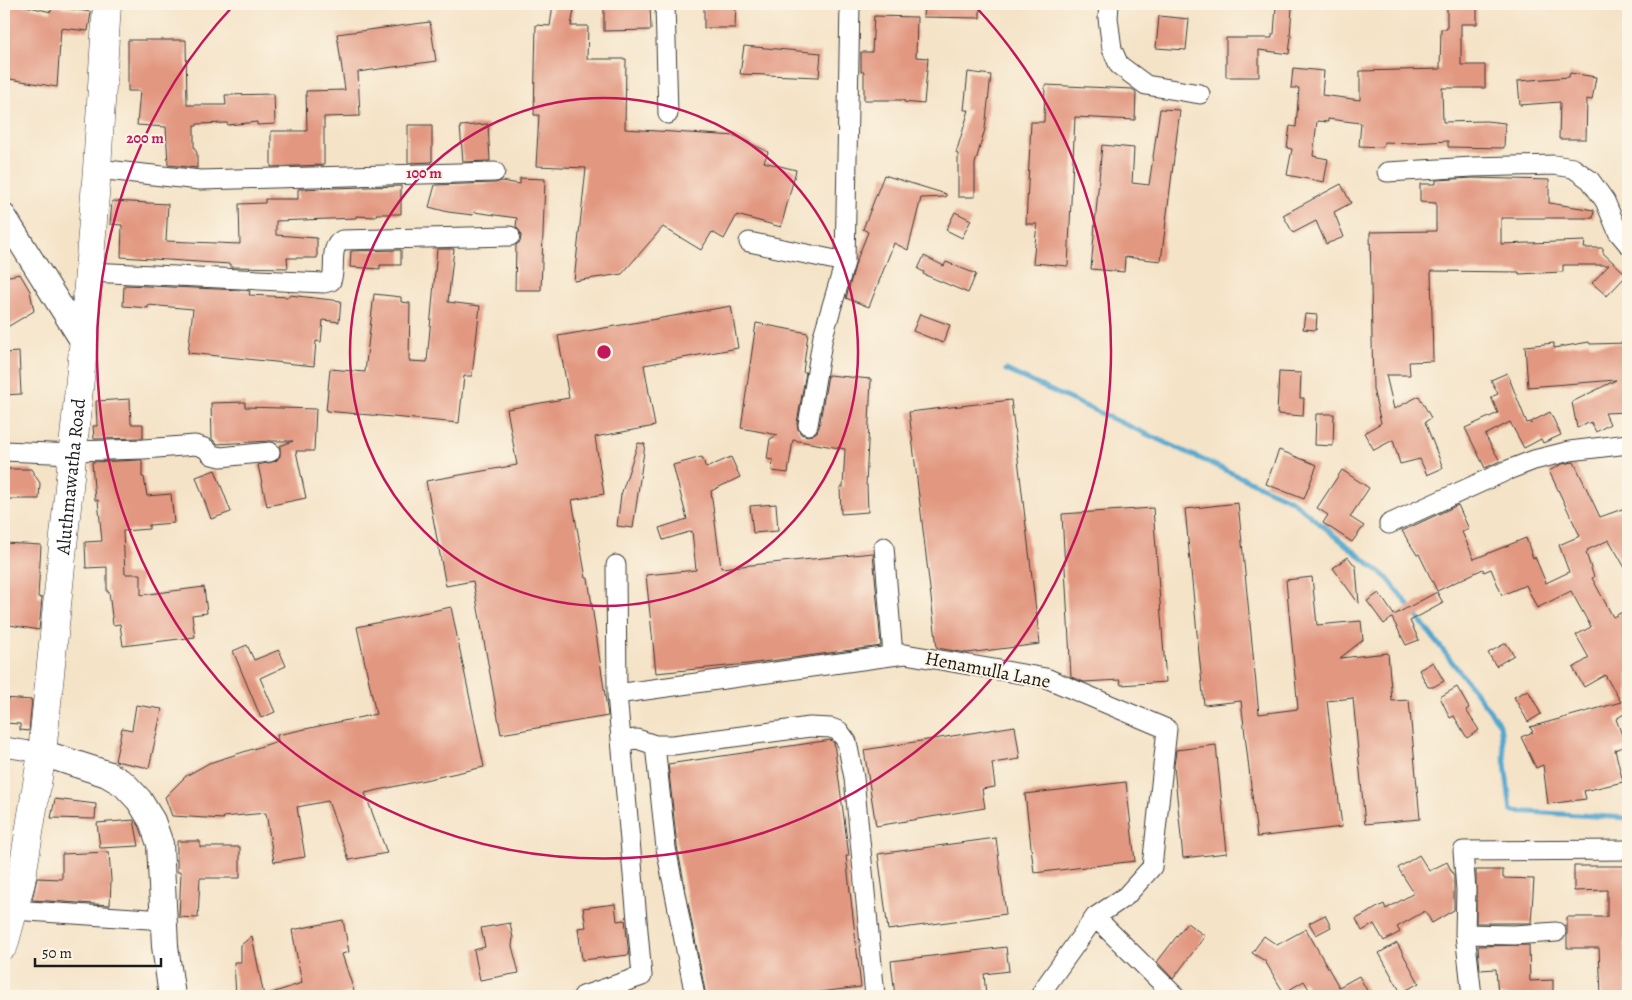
<svg xmlns="http://www.w3.org/2000/svg" width="1632" height="1000" viewBox="0 0 1632 1000" font-family="Alegreya,serif">
	<rect width="100%" height="100%" fill="#fcf5e5"/>
	<filter id="ink" filterUnits="userSpaceOnUse"><feTurbulence type="fractalNoise" baseFrequency=".02" numOctaves="2"/><feDisplacementMap in="SourceGraphic" scale="10" xChannelSelector="R" yChannelSelector="G"/><feConvolveMatrix kernelMatrix="1 2 1 2 8 2 1 2 1" color-interpolation-filters="sRGB"/></filter>
	<filter id="wash" filterUnits="userSpaceOnUse"><feTurbulence type="fractalNoise" baseFrequency=".0096" numOctaves="4" result="noise"/><feDisplacementMap in="SourceGraphic" scale="20" xChannelSelector="R" yChannelSelector="G"/><feGaussianBlur stdDeviation="1.12" result="paint"/><feColorMatrix in="noise" values="0 0 0 0 0 0 0 0 0 0 0 0 0 0 0 0 0 1.4 0 .05"/><feComposite in="paint" operator="in"/></filter>
	<g filter="url(#wash)">
		<rect width="100%" height="100%" fill="#f4e3c7"/>
		<g fill="none" stroke-linecap="round" stroke-linejoin="round">
			<path stroke="#53a6ce" stroke-width="5" d="M1006,370L1291,500L1388,579L1500,724L1511,811L1628,818"/>
		</g>
		<g id="blocks">
			<path fill="#e29780" d="M4,4H17L51,12L52,6L91,12L88,31L61,28L57,87L4,78Z
				M553,4H575L571,26H588L587,59H626L625,129L736,136L768,152L764,162L796,170L781,227L737,215L724,239L712,232L701,250L663,227L622,274L574,281L586,168L536,166L539,115H534L536,25L550,26Z
				M604,4H650L651,30L604,31Z
				M704,4H736L735,28H704Z
				M924,4H980V18L923,17Z
				M1447,4H1477V24H1461V65H1485V88H1442L1443,122L1486,121L1505,123L1504,148L1448,147V141L1411,143L1384,142L1383,147L1359,146L1361,123L1328,119V122L1317,121L1313,156L1328,159L1324,182L1287,175L1292,149L1287,148L1290,126L1296,127L1299,88H1291L1293,68L1324,71L1322,95L1360,100V71L1440,69L1441,29H1447Z
				M1276,6L1292,7L1290,36H1291L1289,54L1259,50V77H1226V38H1272V34H1274Z
				M874,16L917,17L916,57L928,58L924,104L904,102V100H864V72H861V52H872Z
				M1159,16L1189,19L1186,50L1156,48Z
				M430,22L436,61L358,72L360,116L324,117V165L271,167V131H307L306,91L345,90L337,34Z
				M128,40H186L187,105H226L225,95L274,94L275,124L257,125V122L228,125L227,123L197,124V126H194V147L197,153V168L168,165L166,127L137,125L140,91H128Z
				M744,46L821,53L819,77L740,74Z
				M968,72L991,75L985,129L975,164V197H958V154L956,153L969,110H964Z
				M1570,73L1596,77L1592,100L1587,99L1586,139H1559L1560,102L1520,105L1518,81L1569,77Z
				M1045,85L1132,89L1136,92L1135,120L1075,117L1068,266L1033,263L1037,224H1026L1031,122H1044Z
				M1160,109L1180,110L1161,261L1125,257L1124,272L1091,269L1102,145L1134,148L1132,183L1149,185Z
				M488,124L490,161L463,162L460,126Z
				M408,125H432V162L408,163Z
				M884,175L946,194V197L921,198L908,250L894,243L869,307L846,298L856,262L868,232L863,229Z
				M520,178L545,179L541,290H515L516,245L520,242L521,236L520,231L516,227L517,218L474,212L473,215L448,212L429,207L435,185L495,183L501,181L520,184Z
				M1473,178L1549,180V203L1594,210L1593,218H1501V244L1585,241L1584,248H1603V253L1627,275L1607,296L1592,283L1609,265H1563V272L1519,274V272L1431,271L1433,361L1409,362L1410,375H1386L1394,409L1419,396L1431,418L1425,422L1443,468L1427,475L1420,459L1400,464L1393,440L1374,450L1364,433L1381,423L1373,389L1370,232L1436,231V203L1420,202V184H1436V180Z
				M1341,184L1351,203L1334,212L1344,237L1326,244L1316,221L1293,233L1283,215Z
				M401,186V214H376V217L356,216V218L276,221V235L317,238V258H287L288,268L230,267V264L121,257L122,225L110,224L112,201L168,204L166,241L240,244L239,204L265,203V199H298V189Z
				M955,212L971,220L962,238L946,230Z
				M437,249H454L448,302L480,306L472,376H464L459,423L326,411L330,369L365,372L374,294L401,297V302L410,303L409,361L427,362Z
				M401,250V265H380V269L350,267L351,251Z
				M924,256L944,266L946,262L976,274L968,293L923,274L924,272L918,269Z
				M20,274L30,291L34,311L4,329V277Z
				M124,285L241,290L250,291L249,295L289,297V295L341,301L339,322L323,320L321,342L316,341L314,366L188,353L193,309L148,305V308L123,306Z
				M731,306L738,348L644,365L655,426L595,437L604,494L572,500L586,578H588L608,716L501,734L473,581L446,586L426,481L517,465L507,409L569,398L558,336Z
				M920,314L950,325L943,343L913,331Z
				M1305,314L1317,315L1316,330L1303,329Z
				M756,323L808,333L803,372H806L797,423L798,429L801,434L807,436L812,435L817,432L819,427L828,375L871,379L866,485H867L868,512L841,514L840,487H843L845,449L793,440L788,473L772,471L773,460L767,459L770,439L778,435L741,428Z
				M1589,342L1590,344L1628,343V412L1605,413L1610,424L1596,432L1591,422L1577,428L1572,402L1616,380L1528,387L1525,346L1554,343V348Z
				M19,352L21,394L4,395V353Z
				M1279,372L1301,373L1300,398H1304L1303,416L1277,414Z
				M1507,373L1527,423L1530,422L1531,424V422L1550,412L1561,435L1543,443L1541,439L1524,448L1510,422L1485,435L1500,461L1485,468L1465,428L1498,413L1491,397L1498,394L1491,380Z
				M130,399L131,424H143V438L94,439L93,426H97L96,401Z
				M1011,400L1040,644L967,653L937,648L909,412Z
				M245,402V407L316,409L314,451H296L306,498L267,506L258,465L276,461L280,456V446L293,441H269L217,444L212,439L211,403Z
				M1316,414H1334L1333,446L1315,445Z
				M638,443L645,444L633,528L617,526L621,495Z
				M1279,450L1317,465L1304,499L1266,484Z
				M702,457L706,468L731,457L740,477L711,491L721,568L873,553L881,646L748,664L656,673L646,575L696,570L692,531L663,540L659,528L687,519L673,465Z
				M142,460V477H144L147,496L171,494L174,523L149,525V529L123,531L125,574H141V595L204,587L207,613L192,615L195,637L123,646L120,624L113,625L109,592H107V567L86,568L85,542L102,541L98,500H95L92,462Z
				M1574,462L1600,517L1628,507V573L1609,540L1587,550L1588,552L1586,553L1594,577L1592,578L1613,617L1628,609V714L1627,712L1616,719L1626,746L1615,750L1623,782L1584,791L1586,799L1548,804L1543,765L1536,768L1521,737L1533,732L1530,727L1621,702L1605,675L1584,687L1573,668L1589,658L1576,635L1591,627L1571,591L1537,608L1526,585L1502,595L1491,569L1484,572L1483,569L1437,591L1419,554L1417,555L1402,531L1458,505L1469,529L1462,532L1474,559L1526,538L1533,558L1535,557L1546,583L1569,572L1559,545L1580,536L1549,471L1562,464Z
				M4,469H31L40,483L39,499H4Z
				M215,470L231,512L211,519L196,477Z
				M1342,470L1369,488L1350,517L1364,526L1352,542L1323,523L1328,515L1317,508Z
				M1238,503L1259,714L1298,709L1286,580L1312,577L1317,625L1361,621L1363,640L1340,658L1388,653L1392,701L1409,700L1420,819L1365,824L1353,698L1327,701L1342,827L1257,837L1241,701L1204,705L1185,509Z
				M776,504L778,531L753,533L750,506Z
				M1153,508L1166,682L1121,685L1120,680L1084,682L1071,677L1062,514Z
				M4,543L41,545L38,597L42,598L39,630L4,624Z
				M1348,557L1356,567L1359,604L1333,568Z
				M1437,592L1443,603L1410,621L1419,640L1406,645L1392,618L1384,624L1367,601L1379,593L1394,615Z
				M451,607L484,767L365,793L387,853L349,860L328,801L297,807L305,857L274,862L266,813L223,817L224,819L172,816L165,797L186,776L209,763L278,741L277,735L376,714L357,627Z
				M1506,643L1514,655L1496,666L1488,653Z
				M247,645L254,660L279,650L286,666L260,678L275,712L261,718L233,651Z
				M1433,662L1444,681L1433,687H1428L1419,670Z
				M1457,687L1469,708L1466,710L1479,730L1467,738L1454,716L1450,718L1440,697Z
				M1528,690L1541,714L1528,722L1514,697Z
				M4,698L32,700L29,731L20,730V724L4,723Z
				M136,705L162,709L149,768L115,761L122,728L132,730Z
				M1015,726L1020,759L992,763L995,787L982,789L985,808L876,826L864,750Z
				M831,740L834,743L849,856H846L861,987L786,996H706L677,846L668,764Z
				M1216,745L1227,853L1183,858L1174,766L1176,750Z
				M1126,782L1135,861L1034,873L1025,794Z
				M55,799L96,804L95,819L51,818Z
				M134,820L139,846L100,848L97,823Z
				M996,838L1006,914L888,930L878,854Z
				M177,841H200V847H240V878H200L198,918L179,917L181,872H177Z
				M109,852L111,880L110,905L32,900L37,878L62,879V854Z
				M1419,855L1429,871L1447,862L1454,876V910L1432,923L1425,911L1397,927L1400,932L1384,941L1374,924L1362,931L1356,919L1384,904L1386,909L1414,893L1398,868Z
				M1574,866H1628V941H1624L1627,996H1601L1599,948H1567V917H1607V890L1574,891Z
				M1476,870H1503V878L1534,879L1531,923H1476Z
				M615,904L617,921L625,920L629,955L582,960L578,928L586,927L583,908Z
				M1325,915L1331,927L1316,935L1309,923Z
				M343,920L349,952L342,954L354,991L338,996H269V994L302,983L292,930Z
				M510,923L513,938L512,946L519,973L480,980L474,950L485,947L481,928Z
				M1187,923L1205,936L1173,979L1157,962Z
				M1306,929L1339,987L1359,976L1370,996H1313L1304,981L1284,993L1265,961L1252,953L1264,936L1277,945Z
				M252,936L264,996H236L234,962H241V945Z
				M1397,943L1419,983L1401,993L1379,953Z
				M1529,945L1530,981L1553,980V996H1498L1496,969L1480,970L1478,946Z
				M1006,947L1009,971L984,974L986,996H895L891,961Z"/>
		</g>
	</g>
	<g filter="url(#ink)">
		<use href="#blocks" fill-opacity="0" stroke="#3c3a36" stroke-width="1"/>
		<g fill="none" stroke-linecap="round" stroke-linejoin="round">
			<g stroke="#3c3a36" stroke-width="21">
				<path id="minor" d="M665,4L668,114
					M1109,4L1108,18L1112,49L1119,65L1146,85L1200,94
					M97,169L200,180L495,172
					M1387,172L1473,167L1554,165L1573,168L1590,180L1605,201L1618,232L1628,244
					M749,242L845,262
					M89,272L324,283L331,281C337,268 328,248 342,240L510,236
					M808,425L823,336L845,262L850,4
					M4,451L73,454
					M73,451L144,449L195,445L205,448L212,455L221,457L270,452
					M1389,524L1508,470L1534,460L1570,451L1628,444
					M884,547L893,655
					M617,694L905,654L1046,678L1167,729L1152,867L1126,896L1095,917L1045,987L1040,996
					M621,741L637,739L655,745H673L810,727L831,728L839,731L847,742L854,778L875,996
					M655,745L666,848L695,996
					M4,747L42,753
					M13,910L164,920
					M1095,917L1175,996
					M1465,934L1514,935L1556,932
					M583,996L642,976L617,694L616,565
					M1472,996L1465,934L1466,890L1463,851L1628,850"/>
			</g>
			<g stroke="#3c3a36" stroke-width="26">
				<path id="tertiary" d="M4,216L83,342"/>
			</g>
			<g stroke="#3c3a36" stroke-width="28">
				<path id="secondary" d="M42,753L107,774L124,784L139,800L152,821L160,844L165,946L172,996"/>
			</g>
			<g stroke="#3c3a36" stroke-width="29">
				<g id="primary">
					<path id="s1" d="M4,945L21,882L42,753L83,349L97,169L107,4"/>
				</g>
			</g>
			<use href="#minor" stroke="#fff" stroke-width="19"/>
			<use href="#tertiary" stroke="#fff" stroke-width="24"/>
			<use href="#secondary" stroke="#fff" stroke-width="26"/>
			<use href="#primary" stroke="#fff" stroke-width="28"/>
		</g>
	</g>
	<g fill="none" stroke="#c2185b" stroke-width="2.5">
		<circle cx="604" cy="352" r="254"/>
		<path d="M975 6A507 507 0 1 1 233 6"/>
	</g>
	<g text-anchor="middle" stroke-width="4" stroke-linejoin="round" paint-order="stroke">
		<g font-size="19" fill="#1c1c1c" stroke="#fcf5e5">
			<text dy="7" stroke="none"><textPath href="#s1" startOffset="474">Aluthmawatha Road</textPath></text>
			<text transform="translate(988 669) rotate(11)" y="7">Henamulla Lane</text>
		</g>
	</g>
	<circle cx="604" cy="352" r="8" fill="#c2185b" stroke="#fcf5e5" stroke-width="2.5"/>
	<g font-size="15" text-anchor="middle" font-weight="bold" fill="#c2185b" stroke="#fcf5e5" stroke-width="4" stroke-linejoin="round" paint-order="stroke">
		<text x="145" y="143">200 m</text>
		<text x="424" y="178">100 m</text>
	</g>
	<rect width="1632" height="1000" fill="none" stroke="#fcf5e5" stroke-width="20"/>
	<path d="M35 958v8h126v-8" fill="none" stroke="#1c1c1c" stroke-width="2.5"/>
	<text x="42" y="958" font-size="15" fill="#1c1c1c" stroke="#fcf5e5" stroke-width="4" paint-order="stroke">50 m</text>
</svg>
